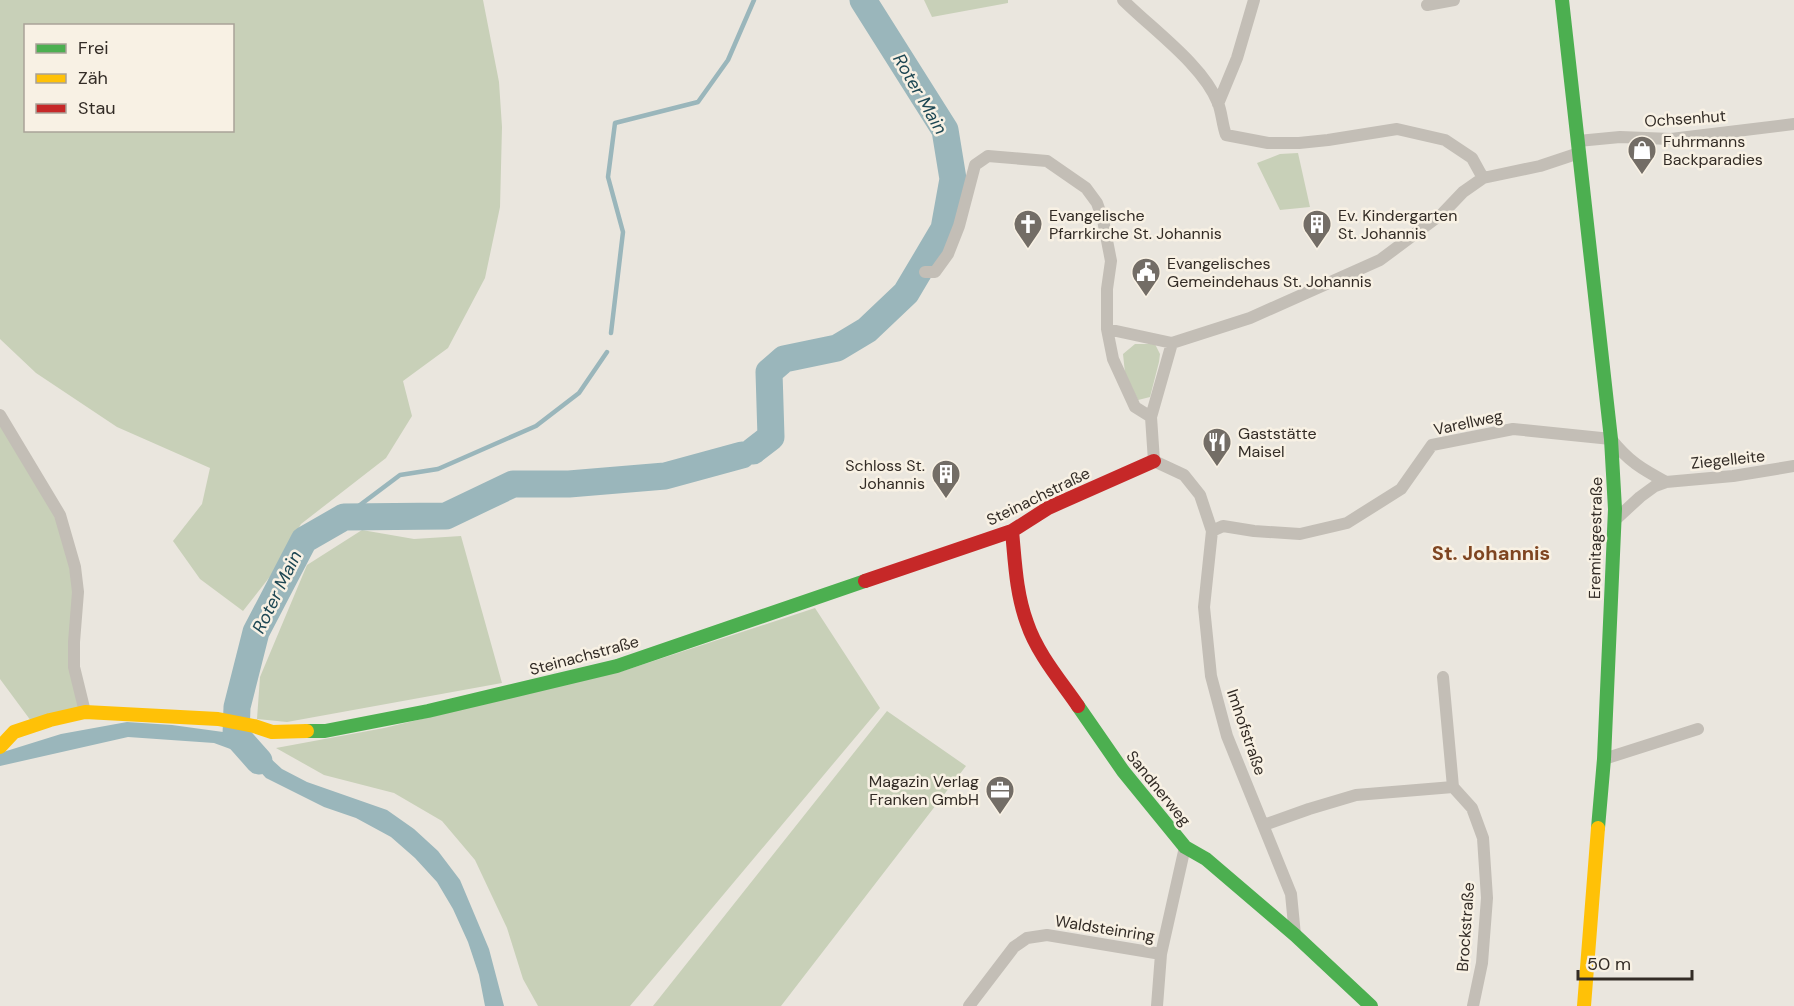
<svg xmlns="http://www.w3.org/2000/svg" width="1794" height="1006" viewBox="0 0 1794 1006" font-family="'DM Sans',sans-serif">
	<rect width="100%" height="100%" fill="#eae6de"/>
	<path fill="#c8d0b8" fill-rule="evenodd" d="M0,0H483L499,82L502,127L500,207L485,278L448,348L403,381L412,416L386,458L301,524L272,574L243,611L200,579L173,541L202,504L210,468L117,427L36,373L0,339ZM26,26H232V130H26Z
		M924,0H1008V3L932,17Z
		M1298,153L1310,207L1280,210L1257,163L1280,154Z
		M1135,344H1155L1160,354L1159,362L1150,397L1138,400L1125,373L1123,354Z
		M0,415L60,515L75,567L74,642L85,712L34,725L0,679Z
		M362,530L414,539L461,536L502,683L287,722L257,719L260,677L307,565Z
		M815,608L880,708L630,1006H538L523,979L507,928L475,860L442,821L394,793L324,775L276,748L384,728L623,671Z
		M887,711L966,766L781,1006H653Z"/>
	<path fill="#9ab6bb" d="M127,722L172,725L245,735L282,769L307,782L387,810L414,829L438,851L460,880L489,949L504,1006H485L479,975L468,942L453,909L437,882L415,858L391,837L356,818L324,807L266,778L244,754L214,743L128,737L0,766V753L61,734Z"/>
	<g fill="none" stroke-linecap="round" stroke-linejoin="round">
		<path stroke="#9ab6bb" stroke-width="4.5" d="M611,333L623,232L608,177L615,123L698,102L728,60L754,0
			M344,517L400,475L438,469L536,426L579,393L607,352"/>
		<path stroke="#9ab6bb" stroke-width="27" d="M753,451L771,437L769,372L784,359L837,348L867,330L906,293L944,229L953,179L945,130L863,0
			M259,761L236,735L237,707L256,632L304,540L344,517L446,516L513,484H569L665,476L742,455"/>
		<path stroke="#c3beb6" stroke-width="12" d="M1123,0C1152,29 1203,65 1218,103C1222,113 1222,124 1226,135L1268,143H1299L1328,140L1397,129L1445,140L1472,158L1483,178
			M1427,5L1454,0
			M1218,104L1237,58L1254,0
			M1578,141L1620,137L1671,139L1794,124
			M925,272H935L948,254L959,226L975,165L988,156L1047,161L1086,188L1097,203L1103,220L1111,261L1107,289V329L1113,359L1135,407L1151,417
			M1107,329L1172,343
			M1172,343L1151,417L1154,461L1184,475L1200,495L1212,531L1204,607L1211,676L1227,736L1291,894L1295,935
			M1172,343L1250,318L1380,260L1443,213L1463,192L1483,178L1540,166L1579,153
			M0,415L60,515L75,567L78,592L74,642V667L85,712
			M1615,520L1640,497L1655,486L1666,482L1733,476L1794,466
			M1212,531L1223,526L1254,531L1300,534L1347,523L1401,489L1432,445L1513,429L1611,439C1628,461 1642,469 1666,482
			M1443,677L1453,787L1472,808L1483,838L1487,898L1482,963L1473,1006
			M1604,759L1698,729
			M1264,825L1309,809L1356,795L1453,787
			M969,1006L1014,947L1027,938L1047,935L1161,954
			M1157,1006L1161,954L1185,847"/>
		<path stroke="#4caf50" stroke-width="14" d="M1562,0L1611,439L1615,509L1604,759L1598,828
			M1078,706L1123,771L1185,847L1206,859L1295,935L1371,1006
			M307,731H325L428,711L617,666L865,581"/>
		<path stroke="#ffc107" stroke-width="14" d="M0,747L14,732L50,720L85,712L218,719L254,726L272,732L307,731
			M1584,1006L1598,828"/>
		<path stroke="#c62828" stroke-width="14" d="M1012,531C1015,562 1016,593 1027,623C1037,653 1060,680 1078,706
			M865,581L1012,531L1048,508L1154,461"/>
	</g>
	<defs>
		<g id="shop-pin" transform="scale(1.5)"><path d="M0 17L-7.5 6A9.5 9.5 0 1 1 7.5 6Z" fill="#736d66" stroke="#f8f1e4"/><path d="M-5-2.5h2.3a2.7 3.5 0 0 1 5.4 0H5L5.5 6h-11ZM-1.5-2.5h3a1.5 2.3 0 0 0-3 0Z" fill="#fff"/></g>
		<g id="church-pin" transform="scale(1.5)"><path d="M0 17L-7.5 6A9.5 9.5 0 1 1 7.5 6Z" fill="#736d66" stroke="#f8f1e4"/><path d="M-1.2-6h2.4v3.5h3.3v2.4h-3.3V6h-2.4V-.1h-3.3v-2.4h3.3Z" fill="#fff"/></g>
		<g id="building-pin" transform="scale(1.5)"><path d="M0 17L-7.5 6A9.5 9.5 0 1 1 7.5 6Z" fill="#736d66" stroke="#f8f1e4"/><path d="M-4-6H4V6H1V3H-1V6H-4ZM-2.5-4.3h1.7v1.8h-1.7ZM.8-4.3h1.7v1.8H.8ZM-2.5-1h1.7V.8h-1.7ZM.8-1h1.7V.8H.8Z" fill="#fff"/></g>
		<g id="civic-pin" transform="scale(1.5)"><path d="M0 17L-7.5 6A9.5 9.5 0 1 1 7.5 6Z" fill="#736d66" stroke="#f8f1e4"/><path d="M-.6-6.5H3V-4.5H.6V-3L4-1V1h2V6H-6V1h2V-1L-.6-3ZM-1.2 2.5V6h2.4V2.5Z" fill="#fff"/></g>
		<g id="restaurant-pin" transform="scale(1.5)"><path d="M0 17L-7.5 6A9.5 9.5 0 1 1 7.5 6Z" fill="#736d66" stroke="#f8f1e4"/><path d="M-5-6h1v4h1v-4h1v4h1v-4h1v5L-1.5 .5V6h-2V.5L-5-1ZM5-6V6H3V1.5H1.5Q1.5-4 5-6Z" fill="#fff"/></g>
		<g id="office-pin" transform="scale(1.5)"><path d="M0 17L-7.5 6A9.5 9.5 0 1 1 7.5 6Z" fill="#736d66" stroke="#f8f1e4"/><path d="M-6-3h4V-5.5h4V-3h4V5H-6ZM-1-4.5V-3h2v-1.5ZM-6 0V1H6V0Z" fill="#fff"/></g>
	</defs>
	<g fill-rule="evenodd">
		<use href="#shop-pin" x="1642" y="150"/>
		<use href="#church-pin" x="1028" y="224"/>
		<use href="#building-pin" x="1317" y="224"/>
		<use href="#civic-pin" x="1146" y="272"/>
		<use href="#restaurant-pin" x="1217" y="442"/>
		<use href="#building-pin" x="946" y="474"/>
		<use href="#office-pin" x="1000" y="790"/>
	</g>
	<g text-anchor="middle" stroke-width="5" stroke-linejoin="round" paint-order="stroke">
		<g font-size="16" fill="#332c26" stroke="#f8f1e4">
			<text transform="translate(1685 118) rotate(-4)" y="6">Ochsenhut</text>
			<text transform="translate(1468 422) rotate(-12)" y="6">Varellweg</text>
			<text transform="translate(1728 459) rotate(-6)" y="6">Ziegelleite</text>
			<text transform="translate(1038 496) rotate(-26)" y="6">Steinachstraße</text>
			<text transform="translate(1595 538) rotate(-89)" y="6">Eremitagestraße</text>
			<text transform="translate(584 655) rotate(-15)" y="6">Steinachstraße</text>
			<text transform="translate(1247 732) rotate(71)" y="6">Imhofstraße</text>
			<text transform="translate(1159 788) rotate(51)" y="6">Sandnerweg</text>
			<text transform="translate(1465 927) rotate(-86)" y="6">Brockstraße</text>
			<text transform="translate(1105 928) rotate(9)" y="6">Waldsteinring</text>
		</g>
		<g font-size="16" fill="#332c26" stroke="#f8f1e4" text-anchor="start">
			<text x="1663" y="147">Fuhrmanns<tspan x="1663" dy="18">Backparadies</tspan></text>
			<text x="1049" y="221">Evangelische<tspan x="1049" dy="18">Pfarrkirche St. Johannis</tspan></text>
			<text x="1338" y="221">Ev. Kindergarten<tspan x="1338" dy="18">St. Johannis</tspan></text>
			<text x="1167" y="269">Evangelisches<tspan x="1167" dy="18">Gemeindehaus St. Johannis</tspan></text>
			<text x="1238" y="439">Gaststätte<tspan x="1238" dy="18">Maisel</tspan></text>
			<text x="925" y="471" text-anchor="end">Schloss St.<tspan x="925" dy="18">Johannis</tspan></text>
			<text x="979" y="787" text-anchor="end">Magazin Verlag<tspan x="979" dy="18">Franken GmbH</tspan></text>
		</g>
		<g font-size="18" font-style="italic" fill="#1d4753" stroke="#f8f1e4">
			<text transform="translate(920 94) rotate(60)" y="6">Roter Main</text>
			<text transform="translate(277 592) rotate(-64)" y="6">Roter Main</text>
		</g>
		<g font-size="20" font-weight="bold" fill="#7f4521" stroke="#f8f1e4">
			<text x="1491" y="560">St. Johannis</text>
		</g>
	</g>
	<rect x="24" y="24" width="210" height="108" fill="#f8f1e4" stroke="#a9a298" stroke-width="1.5"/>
	<rect x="36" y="44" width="30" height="9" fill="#4caf50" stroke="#a9a298" stroke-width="1.5"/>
	<text x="78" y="54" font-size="18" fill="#332c26">Frei</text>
	<rect x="36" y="74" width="30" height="9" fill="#ffc107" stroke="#a9a298" stroke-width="1.5"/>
	<text x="78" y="84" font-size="18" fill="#332c26">Zäh</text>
	<rect x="36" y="104" width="30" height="9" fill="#c62828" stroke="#a9a298" stroke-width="1.5"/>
	<text x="78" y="114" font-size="18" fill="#332c26">Stau</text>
	<path d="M1578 970v9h114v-9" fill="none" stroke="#332c26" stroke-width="3"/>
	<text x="1587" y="970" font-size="18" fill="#332c26" stroke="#f8f1e4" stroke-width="4.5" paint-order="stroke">50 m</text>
</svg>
